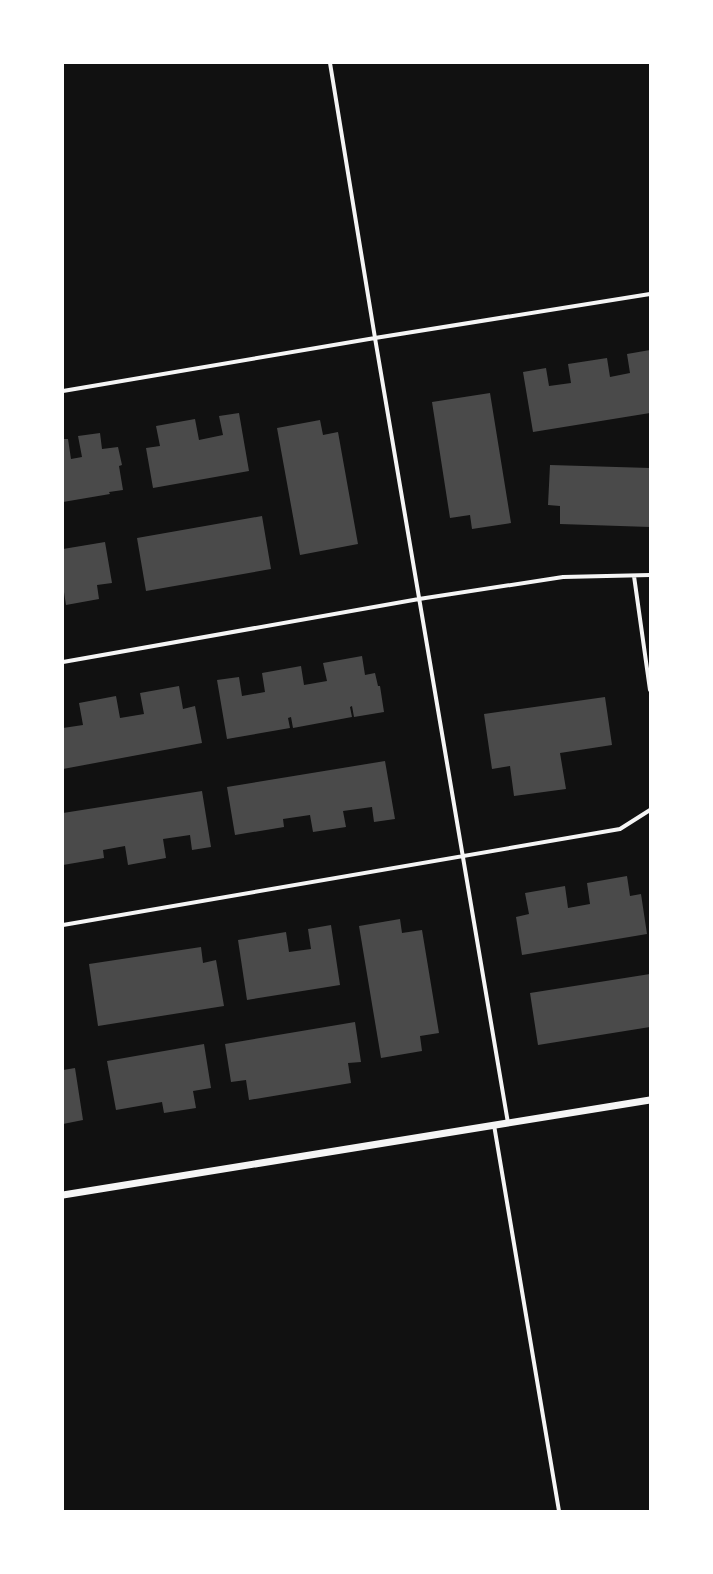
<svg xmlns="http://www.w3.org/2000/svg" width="713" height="1574" viewBox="0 0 713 1574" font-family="Commissioner,sans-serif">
	<rect width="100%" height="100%" fill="#111"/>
	<path fill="#4a4a4a" d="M650,350V413L533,432L523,372L546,368L549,386L571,383L568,364L607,358L610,377L630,373L627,354Z
		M490,393L511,523L472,529L470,515L450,518L432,402Z
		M239,413L249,471L153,488L146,448L160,446L156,426L195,419L199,440L223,435L219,416Z
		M320,420L323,435L338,432L358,544L300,555L277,428Z
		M100,433L102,449L118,447L122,465L119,466L123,490L109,492L110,494L63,502V439H68L71,459L82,457L78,436Z
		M550,465L650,468V527L560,524V506L548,505Z
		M262,516L271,569L146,591L137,538Z
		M105,542L112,583L97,585L99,599L66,605L64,592H63V549Z
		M362,656L365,675L375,673L378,686H380L384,712L354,717L352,706L350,707L352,717L293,728L291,717L288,718L290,728L227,739L217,680L239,677L242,696L265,692L262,673L301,666L304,685L327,681L323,663Z
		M179,686L183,709L195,706L202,743L63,769V728L83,725L79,703L116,696L120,718L144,714L140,693Z
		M605,697L612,745L560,753L566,789L514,796L510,766L492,769L484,714Z
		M385,761L395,819L374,822L372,807L343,811L346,827L313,832L310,815L283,819L284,827L235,835L227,787Z
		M202,791L211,847L192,850L190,835L163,839L166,858L128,865L125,846L103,850L104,858L63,865V813Z
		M627,876L630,896L641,894L647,934L522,955L516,917L529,914L525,893L565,886L568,908L590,904L587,883Z
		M400,919L402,933L422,930L439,1033L420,1036L422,1051L381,1058L359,926Z
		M331,925L340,985L247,1000L238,940L286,932L289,952L311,949L308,929Z
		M201,947L203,963L216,960L224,1006L98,1026L89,964Z
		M650,974V1027L538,1045L530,993Z
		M355,1022L361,1062L348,1063L351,1083L249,1100L246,1080L231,1082L225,1044Z
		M204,1044L211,1088L193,1091L196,1108L164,1113L162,1102L116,1110L107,1061Z
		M75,1068L83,1120L63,1124V1070Z"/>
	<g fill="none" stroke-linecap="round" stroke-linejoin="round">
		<path stroke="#f5f5f5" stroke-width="4" d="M330,63L375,338L508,1123
			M63,391L375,338L650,294
			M634,576L650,690
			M63,662L419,599L563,577L650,575
			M63,925L620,829L650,810
			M494,1125L559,1511"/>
		<path stroke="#f5f5f5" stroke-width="7" d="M63,1195L650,1100"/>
	</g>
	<rect width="713" height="1574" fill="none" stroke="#ffffff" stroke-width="128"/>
</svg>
